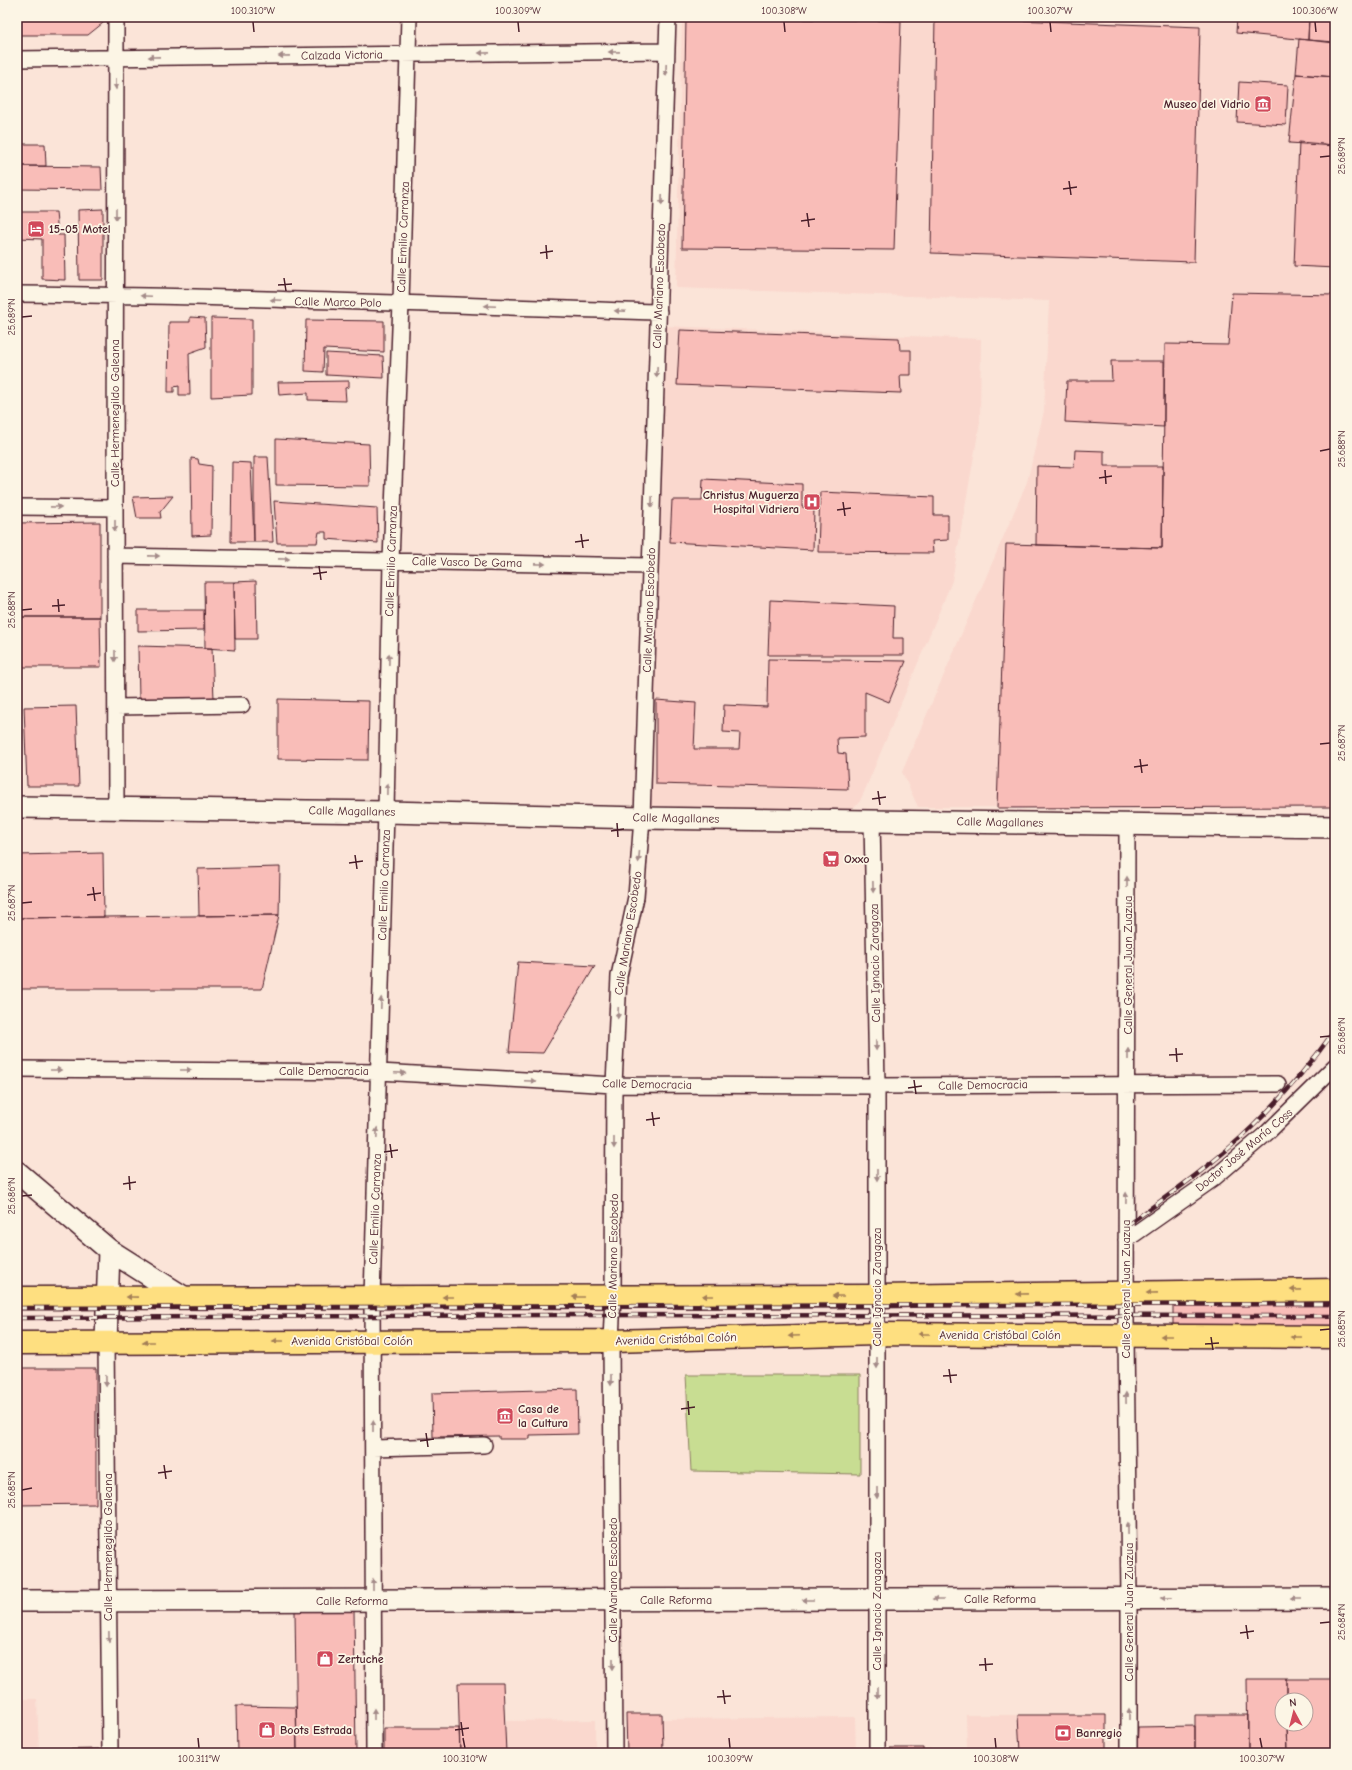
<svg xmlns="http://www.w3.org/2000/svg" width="1352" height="1770" viewBox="0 0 1352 1770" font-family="'Comic Neue',sans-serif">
	<rect width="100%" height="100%" fill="#fbe4d8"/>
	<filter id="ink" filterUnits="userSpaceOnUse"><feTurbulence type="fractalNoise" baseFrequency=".025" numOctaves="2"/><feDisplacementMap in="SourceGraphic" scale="8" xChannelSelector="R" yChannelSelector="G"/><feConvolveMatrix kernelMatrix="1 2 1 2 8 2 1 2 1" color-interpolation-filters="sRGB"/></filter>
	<g filter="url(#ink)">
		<path fill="#fad8ce" d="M682,17H1335V807H918L902,772L1027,482L1044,411L1049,301L676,288Z
			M662,326L981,339L980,422L952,581L865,790L860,801L854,808L838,811L651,806Z
			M17,1699H37L39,1753H17Z
			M966,1715H1018L1019,1753H923V1748H967Z
			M855,1717L856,1753H663L662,1719Z
			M595,1720V1753H506V1721Z"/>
		<path fill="#c8dd92" stroke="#897e5e" d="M686,1375H860V1474L691,1471Z"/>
		<path fill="#f9bdb8" stroke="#4a1f2b" d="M17,17H103V23L88,35H17Z
			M686,17L901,21L894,250L682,248Z
			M935,17L1200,27L1194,262L931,253Z
			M1237,17H1309L1308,40L1236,33Z
			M1309,17H1335V42L1308,40Z
			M1299,39L1335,43V77L1296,74Z
			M1296,74L1335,77V146L1289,143Z
			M1239,82L1288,85L1286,125L1237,122Z
			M1299,142L1335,145V268L1294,266Z
			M17,144H45L46,166H17Z
			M17,166L101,167L102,190L17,189Z
			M103,209V280H79L78,210Z
			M17,212H56L58,235H64L65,280L42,279V239L17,238Z
			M1232,293L1335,295V807L997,808L1006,544L1162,548L1165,344L1228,345Z
			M190,317L205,318L206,347L189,353L190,395H179V386L174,387V392H168L169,322H190Z
			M211,318L252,319V395L211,397Z
			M306,320L384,321V352L324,349L323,372L305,371Z
			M680,330L899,338L900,350H911V375H900L901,393L677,385Z
			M326,353L383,356L384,378L326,375Z
			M1111,361H1164V427L1065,422L1067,381H1112Z
			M349,381V387L345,388L346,401L308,400V393L279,395L278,382Z
			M276,439L369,444L370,486L276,485Z
			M1075,450L1104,451V466H1163L1162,548L1036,545L1037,466L1074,467Z
			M254,457H268L273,542H254Z
			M191,458L198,459L199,464L212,466L211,535L192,536Z
			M232,462L251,463L254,542H231Z
			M703,479L802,484V507L814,508L813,550L670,542L672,500H702Z
			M820,492L934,497V515H948V540L932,541L933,553L818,552Z
			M173,496L160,512L161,518H137L133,497Z
			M274,501L377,508L378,543L326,539V532H319L317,543H277Z
			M100,522V617H17V523Z
			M256,581L257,639H235L234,582Z
			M204,582H234L235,650L205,648Z
			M770,600L894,606L893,638H904V655H768Z
			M138,610H204V630L138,631Z
			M17,617H100L101,667H17Z
			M138,646L212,648L214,699L139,700Z
			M768,659L906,661L889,702L865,692V737L837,738L838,753L846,754L848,789L656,784V700L696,703L694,749H739L740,733L723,732L724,705L767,707Z
			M278,699L369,701L368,760L278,759Z
			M76,706L79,786H27L24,707Z
			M103,853L104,917L17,918V855Z
			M280,867L279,915L199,916L198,869Z
			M279,915L262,989H17V918Z
			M518,962L595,966L543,1053L509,1052Z
			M1173,1294H1335V1328L1173,1329Z
			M17,1368H96V1504L17,1505Z
			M577,1389L578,1434L530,1435V1439H499V1436L433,1437L432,1393Z
			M354,1610L356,1753H297L295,1611Z
			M1247,1679H1287V1700H1282V1724H1287L1288,1753H1248Z
			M1287,1679H1335V1753H1288L1287,1724H1306V1700H1287Z
			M458,1683H503L506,1753H460Z
			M236,1706L296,1707L297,1753H237Z
			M626,1714H662L663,1753H627Z
			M1018,1715H1106V1752L1020,1753Z
			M1195,1715H1248V1753H1195Z
			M1195,1726V1753H1137L1138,1727Z
			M384,1728H459L460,1753H384Z
			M890,1748H923V1753H890Z
			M99,1749V1753H40V1750Z"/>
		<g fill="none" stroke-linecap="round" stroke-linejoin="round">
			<g stroke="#4a1f2b" stroke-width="18">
				<path id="street" d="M17,59L667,51
					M17,294C231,296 445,305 659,312
					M17,507L115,508
					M115,556L650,566
					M116,707L242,705
					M116,808L115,508L116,17
					M872,820L877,1086V1753
					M1127,824L1126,1336L1129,1599V1753
					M17,1069L379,1072L614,1085L877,1086L1278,1084
					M1126,1240L1213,1179L1268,1132L1335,1066
					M106,1342L110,1753
					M373,1448L484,1445
					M374,1753L372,1298L386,812L391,561L401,303L409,17
					M614,1753L611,1341L613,1297L614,1085L619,976L636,897L642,818L668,17"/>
			</g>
			<g stroke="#4a1f2b" stroke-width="24">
				<path id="secondary" d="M17,807L386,812L642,818L1335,827
					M17,1172L109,1250L185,1298
					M106,1342L109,1250
					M17,1601L1335,1598"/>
			</g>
			<g stroke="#4a1f2b" stroke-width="25">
				<path id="primary" d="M17,1298L877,1296L1335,1290
					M17,1343L611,1341L877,1334L1335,1337"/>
			</g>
			<use href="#street" stroke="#fcf5e5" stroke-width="15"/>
			<use href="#secondary" stroke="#fcf5e5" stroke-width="21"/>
			<use href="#primary" stroke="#fedf80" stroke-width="22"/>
			<g stroke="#4a1f2b" stroke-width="4.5">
				<path id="rail" d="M1126,1226C1169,1195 1214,1164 1252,1127C1283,1097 1310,1065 1335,1030
					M17,1308L1335,1304
					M17,1318L550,1315L1335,1316"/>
			</g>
			<use href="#rail" stroke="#fcf5e5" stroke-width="3" stroke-dasharray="9" stroke-linecap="butt"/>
		</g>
		<defs><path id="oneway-solid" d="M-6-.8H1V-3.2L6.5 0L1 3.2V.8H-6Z"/></defs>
		<g fill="#a38a88">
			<use href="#oneway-solid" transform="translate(614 52) rotate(179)"/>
			<use href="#oneway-solid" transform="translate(484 53) rotate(179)"/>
			<use href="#oneway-solid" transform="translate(284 56) rotate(179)"/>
			<use href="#oneway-solid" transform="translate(154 57) rotate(179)"/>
			<use href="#oneway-solid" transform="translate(666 70) rotate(92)"/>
			<use href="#oneway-solid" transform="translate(116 84) rotate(90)"/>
			<use href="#oneway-solid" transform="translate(662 200) rotate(92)"/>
			<use href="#oneway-solid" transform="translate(116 214) rotate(90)"/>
			<use href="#oneway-solid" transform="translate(146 296) rotate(-178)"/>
			<use href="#oneway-solid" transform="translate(276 300) rotate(-178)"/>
			<use href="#oneway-solid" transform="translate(490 306) rotate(-178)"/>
			<use href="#oneway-solid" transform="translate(620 311) rotate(-178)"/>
			<use href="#oneway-solid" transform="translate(657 372) rotate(92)"/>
			<use href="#oneway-solid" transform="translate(652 502) rotate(92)"/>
			<use href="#oneway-solid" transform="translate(56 507) rotate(1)"/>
			<use href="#oneway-solid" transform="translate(115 526) rotate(90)"/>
			<use href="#oneway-solid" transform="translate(154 556) rotate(1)"/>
			<use href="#oneway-solid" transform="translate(284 559) rotate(1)"/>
			<use href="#oneway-solid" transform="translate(540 564) rotate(1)"/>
			<use href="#oneway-solid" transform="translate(115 656) rotate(90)"/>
			<use href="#oneway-solid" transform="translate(389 659) rotate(-89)"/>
			<use href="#oneway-solid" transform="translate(387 789) rotate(-89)"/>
			<use href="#oneway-solid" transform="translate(639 857) rotate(95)"/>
			<use href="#oneway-solid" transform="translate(1127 882) rotate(-90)"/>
			<use href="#oneway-solid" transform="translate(873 887) rotate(89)"/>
			<use href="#oneway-solid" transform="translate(381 1003) rotate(-88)"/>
			<use href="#oneway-solid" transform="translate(618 1013) rotate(93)"/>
			<use href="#oneway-solid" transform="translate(876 1045) rotate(89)"/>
			<use href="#oneway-solid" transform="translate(1128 1054) rotate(-90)"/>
			<use href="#oneway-solid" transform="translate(56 1070)"/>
			<use href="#oneway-solid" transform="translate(186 1070)"/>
			<use href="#oneway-solid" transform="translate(400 1073) rotate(3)"/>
			<use href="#oneway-solid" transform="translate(530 1081) rotate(3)"/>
			<use href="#oneway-solid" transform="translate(377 1133) rotate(-88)"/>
			<use href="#oneway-solid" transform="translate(614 1143) rotate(90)"/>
			<use href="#oneway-solid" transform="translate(877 1175) rotate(90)"/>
			<use href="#oneway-solid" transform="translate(1126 1198) rotate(-89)"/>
			<use href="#oneway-solid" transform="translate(877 1363) rotate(90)"/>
			<use href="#oneway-solid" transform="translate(611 1380) rotate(90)"/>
			<use href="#oneway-solid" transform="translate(106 1381) rotate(89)"/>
			<use href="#oneway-solid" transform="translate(1126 1398) rotate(-91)"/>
			<use href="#oneway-solid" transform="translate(373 1426) rotate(-90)"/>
			<use href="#oneway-solid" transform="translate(877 1493) rotate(90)"/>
			<use href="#oneway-solid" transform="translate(1128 1528) rotate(-91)"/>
			<use href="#oneway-solid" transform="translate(373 1584) rotate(-90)"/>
			<use href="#oneway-solid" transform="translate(1166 1598) rotate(179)"/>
			<use href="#oneway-solid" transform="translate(1296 1598) rotate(180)"/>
			<use href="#oneway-solid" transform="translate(938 1599) rotate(180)"/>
			<use href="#oneway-solid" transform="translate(808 1600) rotate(180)"/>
			<use href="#oneway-solid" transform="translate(109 1637) rotate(89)"/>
			<use href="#oneway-solid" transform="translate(613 1664) rotate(90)"/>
			<use href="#oneway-solid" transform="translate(877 1693) rotate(90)"/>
			<use href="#oneway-solid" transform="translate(374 1714) rotate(-90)"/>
			<use href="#oneway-solid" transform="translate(1129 1714) rotate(-90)"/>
		</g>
		<g fill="#a47f56">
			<use href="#oneway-solid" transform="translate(1296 1290) rotate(179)"/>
			<use href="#oneway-solid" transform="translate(1152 1293) rotate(179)"/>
			<use href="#oneway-solid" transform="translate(1022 1294) rotate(179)"/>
			<use href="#oneway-solid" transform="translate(708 1296) rotate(180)"/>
			<use href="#oneway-solid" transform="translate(838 1296) rotate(180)"/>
			<use href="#oneway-solid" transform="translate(132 1297) rotate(-179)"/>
			<use href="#oneway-solid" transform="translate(448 1297) rotate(180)"/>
			<use href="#oneway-solid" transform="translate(578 1297) rotate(180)"/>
			<use href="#oneway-solid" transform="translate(924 1334) rotate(-180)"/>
			<use href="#oneway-solid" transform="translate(794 1336) rotate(178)"/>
			<use href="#oneway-solid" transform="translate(1166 1336) rotate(-180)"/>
			<use href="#oneway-solid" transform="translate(1296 1337) rotate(-180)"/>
			<use href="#oneway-solid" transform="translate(278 1341) rotate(180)"/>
			<use href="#oneway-solid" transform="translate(148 1342) rotate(180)"/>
		</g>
	</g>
	<path fill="none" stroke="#4a1f2b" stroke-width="1.5" d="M253,22L254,32M518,22L519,32M784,22L785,32M1050,22L1051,32M1315,22L1316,32M1320,157L1330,156M1069,181L1071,195M1063,189L1077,187M807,213L809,227M801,221L815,219M546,245L547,259M540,253L553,251M284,278L286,291M278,285L292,284M22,317L32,316M1320,451L1330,449M1105,470L1106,484M1099,478L1112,476M843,502L845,516M837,510L851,508M581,534L583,548M575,542L589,540M319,566L321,580M313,574L327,572M58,599L59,612M52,606L65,605M22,610L32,609M1320,744L1330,743M1140,759L1142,773M1134,767L1148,765M878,791L880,805M872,799L886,797M617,823L618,837M611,831L624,829M355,855L357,869M349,863L363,861M93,887L95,901M87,895L101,893M22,903L32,902M1320,1037L1330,1036M1176,1048L1177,1062M1169,1055L1183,1054M914,1080L916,1094M908,1088L922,1086M652,1112L654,1126M646,1120L660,1118M390,1144L392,1158M384,1152L398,1150M129,1176L130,1190M123,1184L136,1182M22,1196L32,1195M1320,1330L1330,1329M1211,1337L1213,1350M1205,1344L1219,1343M949,1369L951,1383M943,1376L957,1375M688,1401L689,1415M681,1409L695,1407M426,1433L428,1447M420,1441L434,1439M164,1465L166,1479M158,1473L172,1471M22,1490L32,1488M1320,1623L1330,1622M1246,1625L1248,1639M1240,1633L1254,1631M985,1658L986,1671M979,1665L993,1664M723,1690L725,1704M717,1697L731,1696M461,1722L463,1736M455,1730L469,1728M198,1738L199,1748M463,1738L465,1748M729,1738L730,1748M995,1738L996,1748M1260,1738L1262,1748"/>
	<defs>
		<g id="museum-square" transform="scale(0.9)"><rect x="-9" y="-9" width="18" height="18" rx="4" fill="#d1495b" stroke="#fcf5e5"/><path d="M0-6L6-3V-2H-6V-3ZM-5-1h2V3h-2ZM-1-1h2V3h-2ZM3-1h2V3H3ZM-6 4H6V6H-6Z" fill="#fff"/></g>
		<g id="hotel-square" transform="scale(0.9)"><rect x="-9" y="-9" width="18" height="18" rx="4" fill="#d1495b" stroke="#fcf5e5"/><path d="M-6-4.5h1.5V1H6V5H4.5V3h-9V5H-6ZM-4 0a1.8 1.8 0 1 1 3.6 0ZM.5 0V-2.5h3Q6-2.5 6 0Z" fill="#fff"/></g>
		<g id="hospital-square" transform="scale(0.9)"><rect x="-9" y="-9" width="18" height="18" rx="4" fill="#d1495b" stroke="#fcf5e5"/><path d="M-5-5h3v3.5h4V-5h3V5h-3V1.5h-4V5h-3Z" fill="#fff"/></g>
		<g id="supermarket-square" transform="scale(0.9)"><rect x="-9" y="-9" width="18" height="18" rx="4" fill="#d1495b" stroke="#fcf5e5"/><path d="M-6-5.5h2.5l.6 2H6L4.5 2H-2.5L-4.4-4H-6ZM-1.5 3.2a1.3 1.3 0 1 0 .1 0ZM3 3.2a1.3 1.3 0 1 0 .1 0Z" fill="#fff"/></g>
		<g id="shop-square" transform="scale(0.9)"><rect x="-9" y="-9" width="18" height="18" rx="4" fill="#d1495b" stroke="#fcf5e5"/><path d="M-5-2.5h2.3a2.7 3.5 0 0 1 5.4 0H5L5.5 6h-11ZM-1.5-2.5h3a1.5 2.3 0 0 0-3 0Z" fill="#fff"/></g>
		<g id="bank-square" transform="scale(0.9)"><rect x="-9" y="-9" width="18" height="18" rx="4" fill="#d1495b" stroke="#fcf5e5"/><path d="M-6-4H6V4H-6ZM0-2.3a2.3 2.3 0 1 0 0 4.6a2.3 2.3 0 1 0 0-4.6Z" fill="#fff"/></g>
	</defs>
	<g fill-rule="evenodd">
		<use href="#museum-square" x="1263" y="104"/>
		<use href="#hotel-square" x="36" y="229"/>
		<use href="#hospital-square" x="812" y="502"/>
		<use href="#supermarket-square" x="831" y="859"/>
		<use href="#museum-square" x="505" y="1416"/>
		<use href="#shop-square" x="325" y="1659"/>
		<use href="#shop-square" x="267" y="1730"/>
		<use href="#bank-square" x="1063" y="1733"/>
	</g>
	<g text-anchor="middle" stroke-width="3.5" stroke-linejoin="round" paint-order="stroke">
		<g font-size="12" fill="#4a1f2b" stroke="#fcf5e5">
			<text transform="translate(342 55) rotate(-1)" y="4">Calzada Victoria</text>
			<text transform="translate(403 237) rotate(-88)" y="4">Calle Emilio Carranza</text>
			<text transform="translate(659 286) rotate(-88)" y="4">Calle Mariano Escobedo</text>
			<text transform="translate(338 302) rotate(1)" y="4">Calle Marco Polo</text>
			<text transform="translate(115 413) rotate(-90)" y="4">Calle Hermenegildo Galeana</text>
			<text transform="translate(391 561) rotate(-88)" y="4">Calle Emilio Carranza</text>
			<text transform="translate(467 562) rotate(1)" y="4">Calle Vasco De Gama</text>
			<text transform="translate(649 610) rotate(-88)" y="4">Calle Mariano Escobedo</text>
			<text transform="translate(352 811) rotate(1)" y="4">Calle Magallanes</text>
			<text transform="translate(676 818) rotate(1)" y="4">Calle Magallanes</text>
			<text transform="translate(1000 822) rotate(1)" y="4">Calle Magallanes</text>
			<text transform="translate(384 885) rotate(-88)" y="4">Calle Emilio Carranza</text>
			<text transform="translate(628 933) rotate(-81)" y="4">Calle Mariano Escobedo</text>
			<text transform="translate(875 963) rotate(-91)" y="4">Calle Ignacio Zaragoza</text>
			<text transform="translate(1128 965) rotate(-90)" y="4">Calle General Juan Zuazua</text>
			<text x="324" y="1075">Calle Democracia</text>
			<text transform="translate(647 1084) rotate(1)" y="4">Calle Democracia</text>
			<text transform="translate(983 1085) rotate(-1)" y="4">Calle Democracia</text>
			<text transform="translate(1244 1150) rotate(-40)" y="4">Doctor José María Coss</text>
			<text transform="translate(375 1209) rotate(-88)" y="4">Calle Emilio Carranza</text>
			<text transform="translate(613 1256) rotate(-89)" y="4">Calle Mariano Escobedo</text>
			<text transform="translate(877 1287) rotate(-90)" y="4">Calle Ignacio Zaragoza</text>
			<text transform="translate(1126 1289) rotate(-90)" y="4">Calle General Juan Zuazua</text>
			<text x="1000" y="1339">Avenida Cristóbal Colón</text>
			<text transform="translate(676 1339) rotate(-2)" y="4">Avenida Cristóbal Colón</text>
			<text x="352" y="1345">Avenida Cristóbal Colón</text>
			<text transform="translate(108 1547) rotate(-90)" y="4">Calle Hermenegildo Galeana</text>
			<text transform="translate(613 1580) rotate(-90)" y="4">Calle Mariano Escobedo</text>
			<text x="1000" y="1603">Calle Reforma</text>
			<text x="676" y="1604">Calle Reforma</text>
			<text x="352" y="1605">Calle Reforma</text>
			<text transform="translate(877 1611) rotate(-90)" y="4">Calle Ignacio Zaragoza</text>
			<text transform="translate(1129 1612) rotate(-90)" y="4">Calle General Juan Zuazua</text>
		</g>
		<g font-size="12" font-weight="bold" fill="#4a1f2b" stroke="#fcf5e5" text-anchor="start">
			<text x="1250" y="108" text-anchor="end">Museo del Vidrio</text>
			<text x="49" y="233">15-05 Motel</text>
			<text x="799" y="499" text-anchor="end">Christus Muguerza<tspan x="799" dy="14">Hospital Vidriera</tspan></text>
			<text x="844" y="863">Oxxo</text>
			<text x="518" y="1413">Casa de<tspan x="518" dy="14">la Cultura</tspan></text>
			<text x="338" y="1663">Zertuche</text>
			<text x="280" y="1734">Boots Estrada</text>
			<text x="1076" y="1737">Banregio</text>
		</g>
	</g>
	<rect width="1352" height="1770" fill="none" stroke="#fcf5e5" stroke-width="44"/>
	<g transform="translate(1294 1712) rotate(353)"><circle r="19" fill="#fcf5e5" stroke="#b59f9b"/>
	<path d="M0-3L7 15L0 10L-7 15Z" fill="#d1495b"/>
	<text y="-6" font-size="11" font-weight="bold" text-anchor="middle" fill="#4a1f2b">N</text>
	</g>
	<rect x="22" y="22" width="1308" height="1726" fill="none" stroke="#4a1f2b" stroke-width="1.5"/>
	<g font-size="10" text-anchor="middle" fill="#4a1f2b">
		<text x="253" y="14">100.310°W</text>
		<text x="518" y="14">100.309°W</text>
		<text x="784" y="14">100.308°W</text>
		<text x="1050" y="14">100.307°W</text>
		<text x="1315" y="14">100.306°W</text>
		<text transform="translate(1341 156) rotate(-90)" y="4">25.689°N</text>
		<text transform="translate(11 317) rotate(-90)" y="4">25.689°N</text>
		<text transform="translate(1341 449) rotate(-90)" y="4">25.688°N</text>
		<text transform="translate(11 610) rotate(-90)" y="4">25.688°N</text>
		<text transform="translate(1341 743) rotate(-90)" y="4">25.687°N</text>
		<text transform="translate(11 903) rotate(-90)" y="4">25.687°N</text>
		<text transform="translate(1341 1036) rotate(-90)" y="4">25.686°N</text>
		<text transform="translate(11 1196) rotate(-90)" y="4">25.686°N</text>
		<text transform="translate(1341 1329) rotate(-90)" y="4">25.685°N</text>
		<text transform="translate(11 1490) rotate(-90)" y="4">25.685°N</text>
		<text transform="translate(1341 1622) rotate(-90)" y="4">25.684°N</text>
		<text x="199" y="1762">100.311°W</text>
		<text x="465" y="1762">100.310°W</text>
		<text x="730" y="1762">100.309°W</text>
		<text x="996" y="1762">100.308°W</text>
		<text x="1262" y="1762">100.307°W</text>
	</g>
</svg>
